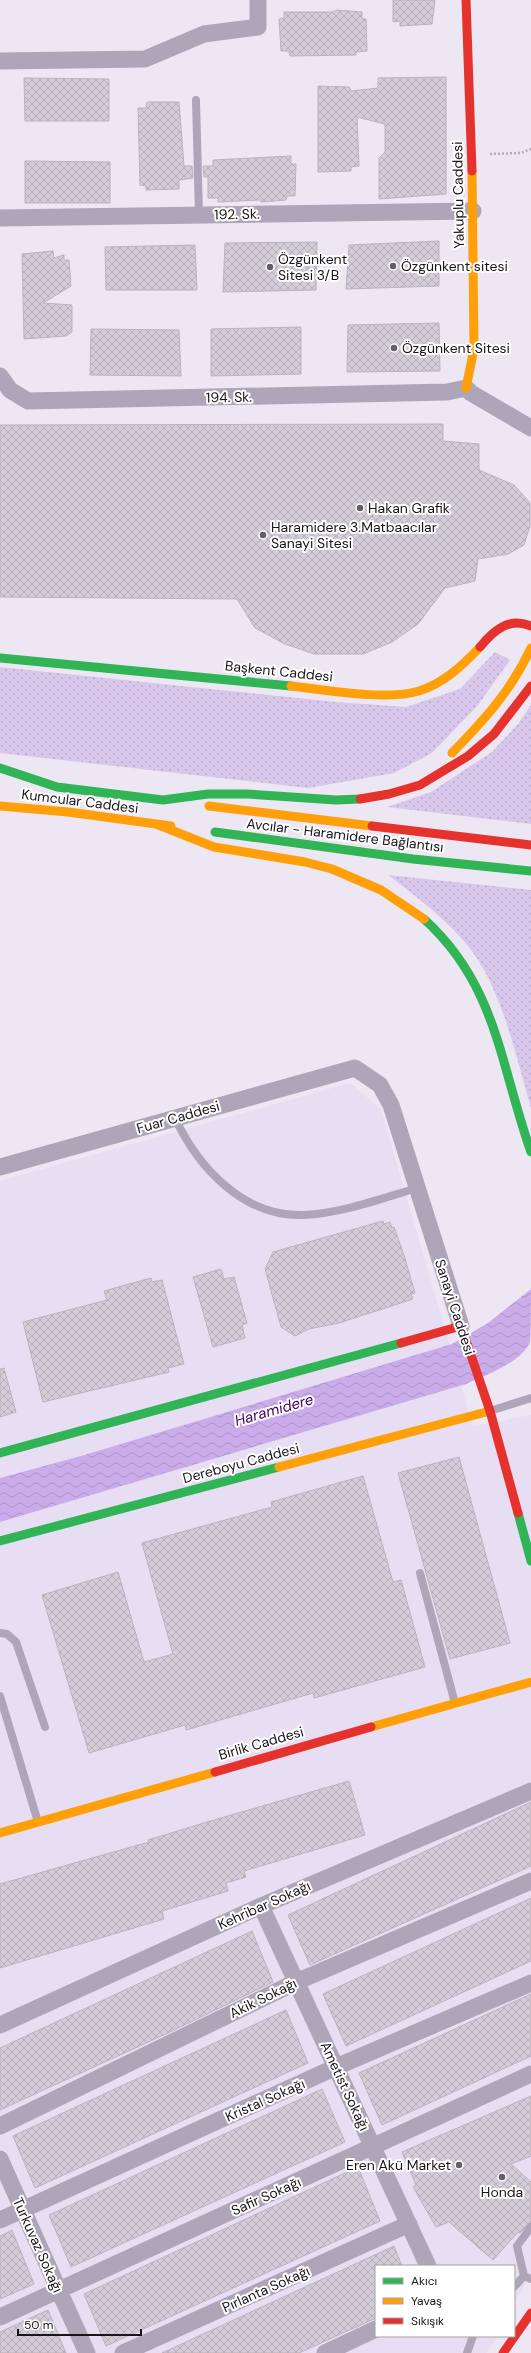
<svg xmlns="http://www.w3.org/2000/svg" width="531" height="2353" viewBox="0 0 531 2353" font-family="'DM Sans',sans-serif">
	<defs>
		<pattern id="grass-dots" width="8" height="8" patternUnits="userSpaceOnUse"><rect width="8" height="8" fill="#d8c7ea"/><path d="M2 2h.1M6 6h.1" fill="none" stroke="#b9aac8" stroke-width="1.8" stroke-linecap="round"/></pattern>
		<pattern id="water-waves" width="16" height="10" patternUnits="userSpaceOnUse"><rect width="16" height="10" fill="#cbacea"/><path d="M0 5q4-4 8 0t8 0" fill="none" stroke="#ae93c8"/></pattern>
		<pattern id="building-cross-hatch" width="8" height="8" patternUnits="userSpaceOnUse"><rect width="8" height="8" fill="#d2cdd8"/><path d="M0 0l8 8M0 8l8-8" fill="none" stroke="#b4afb9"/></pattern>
	</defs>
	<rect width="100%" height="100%" fill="#ede7f4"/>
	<path fill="#e8def3" d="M350,1083L381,1109L473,1426L531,1415V2273L514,2305V2266H376V2336H498L486,2353H0V1181Z"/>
	<path fill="url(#grass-dots)" d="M495,652L510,660L478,705L432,753L394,773L308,788L0,753V667L336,702L406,707L460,689Z
		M531,705V824L387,807L431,792L492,752L518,724Z
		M388,875L531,890V1108C517,1060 502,990 471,950C448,920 418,898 388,875Z"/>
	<path fill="url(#water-waves)" d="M531,1289C531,1299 531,1335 530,1342C521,1363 486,1375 466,1384L0,1522V1478L81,1456L452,1344L488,1323Z"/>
	<path fill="url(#building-cross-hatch)" stroke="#b8b3bd" d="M393,0H435L432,24L400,26V21L393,22Z
		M336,10L362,12V19H366L367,51L356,52V55L290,56L289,51H281L279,19L284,18V12H333Z
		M446,77V194L379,199V158L385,152V124L357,117L359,166L351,167V171L318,172V86L349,87L351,91L378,88V78Z
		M24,78L109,79V121H25Z
		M147,102H179L184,166H192L193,178L179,180V189L146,190V186L140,185L138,108H146Z
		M291,156V164H296L295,196H287L286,200L261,202L260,200L218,202V198H208V177H204L203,166H213V160Z
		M25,161L110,162V203H25Z
		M439,241V286L346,289L349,245Z
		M317,242L316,290L223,292L225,243Z
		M195,245L197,290H106L105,247Z
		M53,251L54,258L64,255V260H69L71,286L43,303L72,305V332L66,336L24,339L22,254Z
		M439,323L440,371L347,372L348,325Z
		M301,327V374L211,376V329Z
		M91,329L179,330L181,376L90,375Z
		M443,424V441L479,444V470L514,485L530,503V526L524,545L508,554L478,559L475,581L445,588L418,624L392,642L363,654H314L285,644L255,628L237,599L0,597V425Z
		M383,1221L384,1224L390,1222L392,1228L394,1227L404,1255L415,1293L411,1294L413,1299L339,1323L309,1329L295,1336L281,1327L265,1269L273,1252Z
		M221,1269L224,1279L234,1277L247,1323L242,1325L245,1338L213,1347L193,1277Z
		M151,1278L152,1282L162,1280L184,1364L168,1368L169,1372L43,1402L23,1322L107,1300L104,1291Z
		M4,1368L16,1412L0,1417V1369Z
		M459,1457L510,1643L450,1659L398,1473Z
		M363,1476L393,1582L401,1580L425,1667L314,1698L313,1693L186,1730L185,1725L89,1753L42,1595L118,1572L144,1662L173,1654L142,1543L272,1507L271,1502Z
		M349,1781L365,1835L244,1871L246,1877L226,1883L228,1891L162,1911L164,1919L0,1968V1884L149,1842L148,1840L207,1822Z
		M531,1802V1866L310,1965L288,1915Z
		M531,1898V1961L346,2046L323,1994Z
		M252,1931L273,1982L168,2033L0,2110V2048Z
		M531,1994V2056L382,2125L359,2073Z
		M286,2010L308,2063L35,2188L13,2136Z
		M322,2089L345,2142L71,2267L49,2215Z
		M531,2096V2156L511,2164L531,2182V2222L520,2233L518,2232L493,2260L449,2222L436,2227L413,2187L416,2185L402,2152Z
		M358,2167L380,2221L106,2346L84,2294Z
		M12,2230L34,2284L0,2299V2236Z
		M394,2246L402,2266H376V2318L299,2353H162Z
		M48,2310L66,2353H0V2332Z"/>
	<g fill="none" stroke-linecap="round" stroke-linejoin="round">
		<path stroke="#b2acb8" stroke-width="2.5" stroke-dasharray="2 2" stroke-linecap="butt" d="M490,154L521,153L531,149"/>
		<path stroke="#aea6b8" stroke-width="8" d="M196,100L199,215
			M175,1118C198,1167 243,1217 303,1215C342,1213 380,1199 417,1188
			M490,1411L531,1398
			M420,1573L455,1703
			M0,1633L7,1634L16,1642L45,1727
			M0,1696L38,1822
			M531,2227L517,2246L524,2276L531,2279
			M514,2287L524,2276
			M467,2353L473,2336"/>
		<path stroke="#aea6b8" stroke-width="17" d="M0,61L145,59L204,34L258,27V0
			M0,218L473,211
			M0,376L10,390L28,401L447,392L466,388L471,393L531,428
			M0,1167L355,1068L380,1085L391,1105L461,1326
			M261,1906L428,2266
			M0,2025L261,1906L531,1791
			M0,2126L296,1982L531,1881
			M0,2159L87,2353
			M0,2220L336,2067L531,1983
			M0,2317L531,2074
			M123,2353L409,2224
			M325,2353L376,2329"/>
		<path stroke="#30b455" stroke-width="9" d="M0,658L291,686
			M0,768L57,787L163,800L208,794H247L336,800L360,799
			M215,832L413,859L531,871
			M424,919C497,985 500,1065 531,1152
			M0,1453L401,1343
			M518,1513L531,1561
			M0,1541L279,1467"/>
		<path stroke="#ff9f0a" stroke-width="9" d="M466,388L474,349L472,171
			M291,686C326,690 386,701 419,691C444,683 462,666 480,647
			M452,753C484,720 511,691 531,648
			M0,806L68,812L171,826
			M209,806L372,826
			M156,824L214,847L305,862L332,869L381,890L424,919
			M279,1467L490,1411
			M371,1727L531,1682
			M0,1833L215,1772"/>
		<path stroke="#e5322d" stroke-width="9" d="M466,0L472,171
			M480,647C494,630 509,617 531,626
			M360,799L389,794L420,785L468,756L494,734L531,686
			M372,826L531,845
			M401,1343L461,1326L490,1411L518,1513
			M215,1772L371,1727
			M503,2353L531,2313"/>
	</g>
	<g fill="#635e68" stroke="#fff" stroke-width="1.5">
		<circle cx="393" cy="266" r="4"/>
		<circle cx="270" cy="267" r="4"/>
		<circle cx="394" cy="348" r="4"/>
		<circle cx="360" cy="508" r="4"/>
		<circle cx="263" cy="535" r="4"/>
		<circle cx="459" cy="2165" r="4"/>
		<circle cx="502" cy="2177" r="4"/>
	</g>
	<g text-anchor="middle" stroke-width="4" stroke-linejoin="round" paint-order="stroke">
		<g font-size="14" fill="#18141c" stroke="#fff">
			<text transform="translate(458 195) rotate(-91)" y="5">Yakuplu Caddesi</text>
			<text transform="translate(237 214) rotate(-1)" y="5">192. Sk.</text>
			<text transform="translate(229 397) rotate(-1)" y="5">194. Sk.</text>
			<text transform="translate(279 671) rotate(6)" y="5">Başkent Caddesi</text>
			<text transform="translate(80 801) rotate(7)" y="5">Kumcular Caddesi</text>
			<text transform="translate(345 835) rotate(7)" y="5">Avcılar - Haramidere Bağlantısı</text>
			<text transform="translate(178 1117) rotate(-16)" y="5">Fuar Caddesi</text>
			<text transform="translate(455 1307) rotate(72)" y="5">Sanayi Caddesi</text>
			<text transform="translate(241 1463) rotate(-15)" y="5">Dereboyu Caddesi</text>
			<text transform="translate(261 1743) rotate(-16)" y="5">Birlik Caddesi</text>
			<text transform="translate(264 1905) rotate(-24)" y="5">Kehribar Sokağı</text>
			<text transform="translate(263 1998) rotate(-26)" y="5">Akik Sokağı</text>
			<text transform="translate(345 2086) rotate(65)" y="5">Ametist Sokağı</text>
			<text transform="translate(265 2100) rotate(-24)" y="5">Kristal Sokağı</text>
			<text transform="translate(266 2196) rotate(-24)" y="5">Safir Sokağı</text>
			<text transform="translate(38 2245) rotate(66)" y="5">Turkuvaz Sokağı</text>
			<text transform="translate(266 2289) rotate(-24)" y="5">Pırlanta Sokağı</text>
		</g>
		<g font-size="14" fill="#18141c" stroke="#fff" text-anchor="start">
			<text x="278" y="264">Özgünkent<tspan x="278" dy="16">Sitesi 3/B</tspan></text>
			<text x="401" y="271">Özgünkent sitesi</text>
			<text x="402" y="353">Özgünkent Sitesi</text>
			<text x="368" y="513">Hakan Grafik</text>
			<text x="271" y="532">Haramidere 3.Matbaacılar<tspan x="271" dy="16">Sanayi Sitesi</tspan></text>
			<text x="451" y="2170" text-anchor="end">Eren Akü Market</text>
			<text x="502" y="2197" text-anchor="middle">Honda</text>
		</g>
		<g font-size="15" font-style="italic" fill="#400064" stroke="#fff">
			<text transform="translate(274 1410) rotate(-16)" y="5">Haramidere</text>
		</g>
	</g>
	<rect x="375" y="2265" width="140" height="72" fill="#ffffff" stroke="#a3a1a4"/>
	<rect x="383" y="2278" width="20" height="6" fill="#30b455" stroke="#a3a1a4"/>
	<text x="411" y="2285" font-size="12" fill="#18141c">Akıcı</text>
	<rect x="383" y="2298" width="20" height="6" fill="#ff9f0a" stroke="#a3a1a4"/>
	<text x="411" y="2305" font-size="12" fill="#18141c">Yavaş</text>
	<rect x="383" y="2318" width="20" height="6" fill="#e5322d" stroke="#a3a1a4"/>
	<text x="411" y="2325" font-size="12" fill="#18141c">Sıkışık</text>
	<path d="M18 2329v6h123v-6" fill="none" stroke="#18141c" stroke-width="2"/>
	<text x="24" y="2329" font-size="12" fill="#18141c" stroke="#ffffff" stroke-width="3" paint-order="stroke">50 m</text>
</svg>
